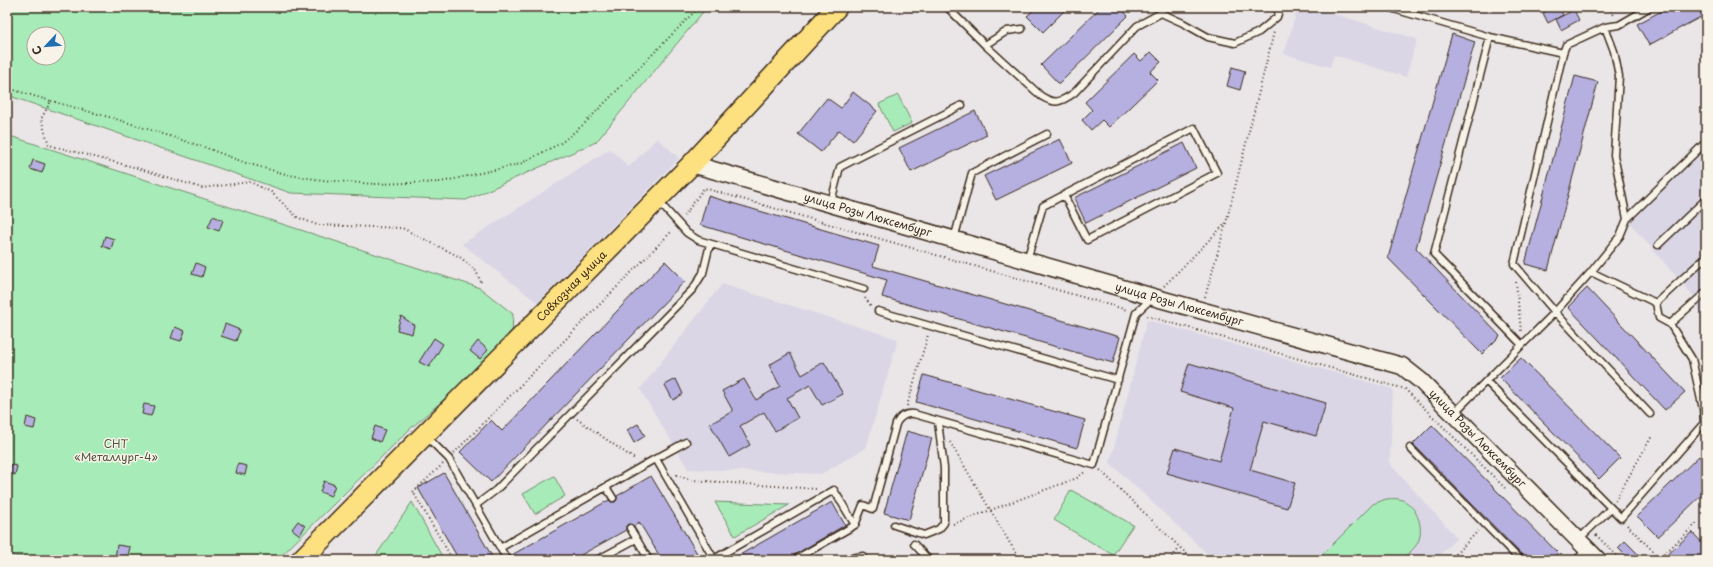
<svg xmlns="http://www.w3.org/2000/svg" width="1713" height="567" viewBox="0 0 1713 567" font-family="'Playpen Sans',sans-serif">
	<rect width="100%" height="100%" fill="#eae6e7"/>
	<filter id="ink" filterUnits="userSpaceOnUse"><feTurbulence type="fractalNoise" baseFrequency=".025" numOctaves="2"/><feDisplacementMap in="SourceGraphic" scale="8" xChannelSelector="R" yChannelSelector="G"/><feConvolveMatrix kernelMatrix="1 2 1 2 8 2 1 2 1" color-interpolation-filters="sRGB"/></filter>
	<g filter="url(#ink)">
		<path fill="#dad6e5" d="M1298,7H1311L1417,39L1406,77L1334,55L1330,67L1284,54Z
			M657,138L679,158L538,303L462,244L610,149L629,167Z
			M1706,148V326L1694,297L1630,223Z
			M722,284L898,339L866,448L821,474L688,469L640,389Z
			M1147,320L1393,389L1390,464L1457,538L1435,560H1214L1110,463Z"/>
		<path fill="#a7ecb8" stroke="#718b6b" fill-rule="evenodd" d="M7,7H707L596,142L466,200L291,193L7,95ZM34,34H58V58H34Z
			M898,95L912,123L893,132L879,104Z
			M7,135L480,288L513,314L512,333L463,383L411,428L277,560H81L56,556L52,560H48L7,555Z
			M554,476L565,496L535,514L523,494Z
			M1071,490L1133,525L1113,555L1054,520Z
			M1386,499C1390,499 1395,498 1399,499C1416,503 1425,527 1418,542C1415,549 1406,555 1401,560H1317L1373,504Z
			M412,502L444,560H373Z
			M715,502L789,505L735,536Z"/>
		<path fill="#b6b0e1" stroke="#3b2a1e" d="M1037,7H1068L1043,32L1027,16Z
			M1101,7H1120L1128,16L1059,84L1041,65Z
			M1555,7H1559L1563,15L1548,23L1543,13Z
			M1669,7H1706V14L1649,45L1637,24Z
			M1574,10L1579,20L1561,30L1556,19Z
			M1452,34L1475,42L1416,248L1500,336L1482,354L1388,258Z
			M1151,52L1161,62L1150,72L1158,80L1109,127L1102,120L1091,130L1082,120L1092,110L1085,102L1134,54L1141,61Z
			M1232,67L1245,71L1240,90L1227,86Z
			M1575,76L1598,82L1548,270L1525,264Z
			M853,92L877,111L853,141L839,130L821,152L798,134L827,98L841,108Z
			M975,111L987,135L911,172L899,148Z
			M1060,139L1072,163L996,200L984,176Z
			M1184,143L1196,168L1086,223L1074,198Z
			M33,160L45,164L42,173L30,169Z
			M708,196L879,246L873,266L1120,337L1113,363L882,297L887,280L700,225Z
			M213,216L223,220L219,231L208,227Z
			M105,236L114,239L111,249L102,246Z
			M665,261L685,281L491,482L460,452L491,420L502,431Z
			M196,263L205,267L202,277L192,274Z
			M1587,288L1685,392L1665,410L1568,307Z
			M401,316L414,325L412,334L397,330Z
			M225,324L240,330L236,341L221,336Z
			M175,327L185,331L181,341L171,338Z
			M434,338L443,344L429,367L419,362Z
			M478,341L488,350L480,359L470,351Z
			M790,353L802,375L824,362L843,394L822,405L810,385L787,398L798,418L775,431L764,412L740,426L750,445L729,457L710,424L733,411L722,391L744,379L756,400L780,386L769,365Z
			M1521,358L1620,458L1599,479L1500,378Z
			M1189,363L1326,403L1316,436L1264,421L1250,470L1295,483L1287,508L1167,473L1175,448L1219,461L1234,408L1180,392Z
			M924,375L1085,420L1077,448L916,402Z
			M676,379L683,394L673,400L665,385Z
			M144,404L154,406L151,416L142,414Z
			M27,417L36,420L34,429L25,427Z
			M638,424L645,436L634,443L627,430Z
			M1432,425L1558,553L1551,560H1527L1413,444Z
			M375,426L385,430L380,442L371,438Z
			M907,431L932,438L909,520L884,513Z
			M1699,456L1706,464V491L1658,537L1637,516Z
			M8,464L17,466L15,475L7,473Z
			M238,464L247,466L245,475L236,473Z
			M444,473L494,560H459L418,488Z
			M651,476L701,560H662L639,522L634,526L628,524L626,526V530L572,560H510V556L609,500L611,502H615L617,500V496Z
			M324,481L335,485L331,496L320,492Z
			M832,502L845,525L786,560H731Z
			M298,521L305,526L300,535L292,529Z
			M1692,532L1706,547V560H1662Z
			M1625,541L1644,560H1630L1618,548Z
			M117,545L130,547L127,560L115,558Z"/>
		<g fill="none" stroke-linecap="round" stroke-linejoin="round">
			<g stroke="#3b2a1e" stroke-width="9">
				<path id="service" d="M947,7L985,45L1041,96C1055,105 1061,102 1074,93L1137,26L1161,13L1183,23L1208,37L1235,43L1259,32L1277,17L1280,7
					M1387,7L1490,37L1563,53
					M1650,7L1619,25L1605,27L1566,45L1563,53L1514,264L1555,312L1650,414
					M1490,37L1434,254L1522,345
					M985,45L1007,31L1022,29
					M659,202L687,233L698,240L864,289
					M831,202L840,167L962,105
					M1627,219L1706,142
					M954,239L972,173L1047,134
					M1658,245L1706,199
					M1027,260L1043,206L1064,195L1194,128L1217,173L1087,240L1064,195
					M1591,272L1656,303L1659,318L1670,324L1692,359L1703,409
					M1656,303L1706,257
					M878,311L1118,380
					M1670,324L1706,292
					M1486,381L1611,508
					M1454,413L1555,312L1591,272L1620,236L1627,219L1614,155L1619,76L1614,51L1605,27
					M427,437L449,459L506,558
					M1410,448L1520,560
					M656,459L714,559L834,490L855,525L863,505L873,509L896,424C900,416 906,413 914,414L1094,465L1136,313L1151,299
					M606,487L613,498
					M476,505L496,490L693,289L703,273L710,244
					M894,525L924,535L939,529L944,523V468L938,422
					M630,528L649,560
					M1578,540L1611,508L1621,518L1704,423L1703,409L1706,406
					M914,544L929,560
					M500,548L644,465L686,442
					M597,560L636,539
					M794,560L855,525
					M840,560L863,556
					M1576,560L1587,550"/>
			</g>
			<g stroke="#3b2a1e" stroke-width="19">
				<g id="tertiary">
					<path id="s1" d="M692,164L1160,299L1402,366L1421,381L1598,560"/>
				</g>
			</g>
			<g stroke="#3b2a1e" stroke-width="23">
				<g id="primary">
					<path id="s2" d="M301,560L692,164L837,7"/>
				</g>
			</g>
			<path stroke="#3b2a1e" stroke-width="2" stroke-dasharray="1 3" stroke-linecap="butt" d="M1609,7L1615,17
				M7,88L51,101L41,119L49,145L137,168L202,188L250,182L271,192L297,217L317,225L402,228L460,257L476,271L482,284
				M51,101L116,119L204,147L246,163L289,175L322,180L375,184L441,182L520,164L561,143L584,124L699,7
				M684,216L704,188L1127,310
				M1516,282L1521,331
				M1164,286L1226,223
				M1205,297L1226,223L1274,32
				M865,298L871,306
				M1147,316L1405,389L1505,488
				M907,406L928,335
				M577,419L636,460
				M950,442L1020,560
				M454,453L672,231
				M443,464L413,492L453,560
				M1100,470L1193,560
				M676,475L691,480L817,489
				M1615,501L1652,436
				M953,524L1077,478L1086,471
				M1627,525L1660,558
				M1596,535L1621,560
				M1169,560L1180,548
				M1450,560L1478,531
				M1658,560L1697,523"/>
			<use href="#service" stroke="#f7f3e8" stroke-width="6"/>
			<use href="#tertiary" stroke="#f7f3e8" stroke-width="16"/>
			<use href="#primary" stroke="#fde080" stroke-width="20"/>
		</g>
	</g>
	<g text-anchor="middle" stroke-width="3" stroke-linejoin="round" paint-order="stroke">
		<g font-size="11" fill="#3b2a1e" stroke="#f7f3e8">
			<text dy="4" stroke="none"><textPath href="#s1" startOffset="183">улица Розы Люксембург</textPath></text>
			<text dy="4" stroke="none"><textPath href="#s2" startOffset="385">Совхозная улица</textPath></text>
			<text dy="4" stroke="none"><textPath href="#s1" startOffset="507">улица Розы Люксембург</textPath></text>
			<text dy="4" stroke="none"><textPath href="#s1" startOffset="843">улица Розы Люксембург</textPath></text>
		</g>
		<g font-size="11" fill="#51513d" stroke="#f7f3e8">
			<text x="116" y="448">СНТ<tspan x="116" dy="13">«Металлург-4»</tspan></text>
		</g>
	</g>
	<rect width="1713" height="567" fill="none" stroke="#f7f3e8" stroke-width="24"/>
	<rect x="12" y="12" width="1689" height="543" fill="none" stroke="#3b2a1e" stroke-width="1.5" filter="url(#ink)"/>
	<g transform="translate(46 46) rotate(244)"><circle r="19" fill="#f7f3e8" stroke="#aca397"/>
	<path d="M0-3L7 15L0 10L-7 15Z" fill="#1f6fb2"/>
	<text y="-6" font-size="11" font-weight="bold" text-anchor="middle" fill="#3b2a1e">С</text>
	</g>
</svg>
